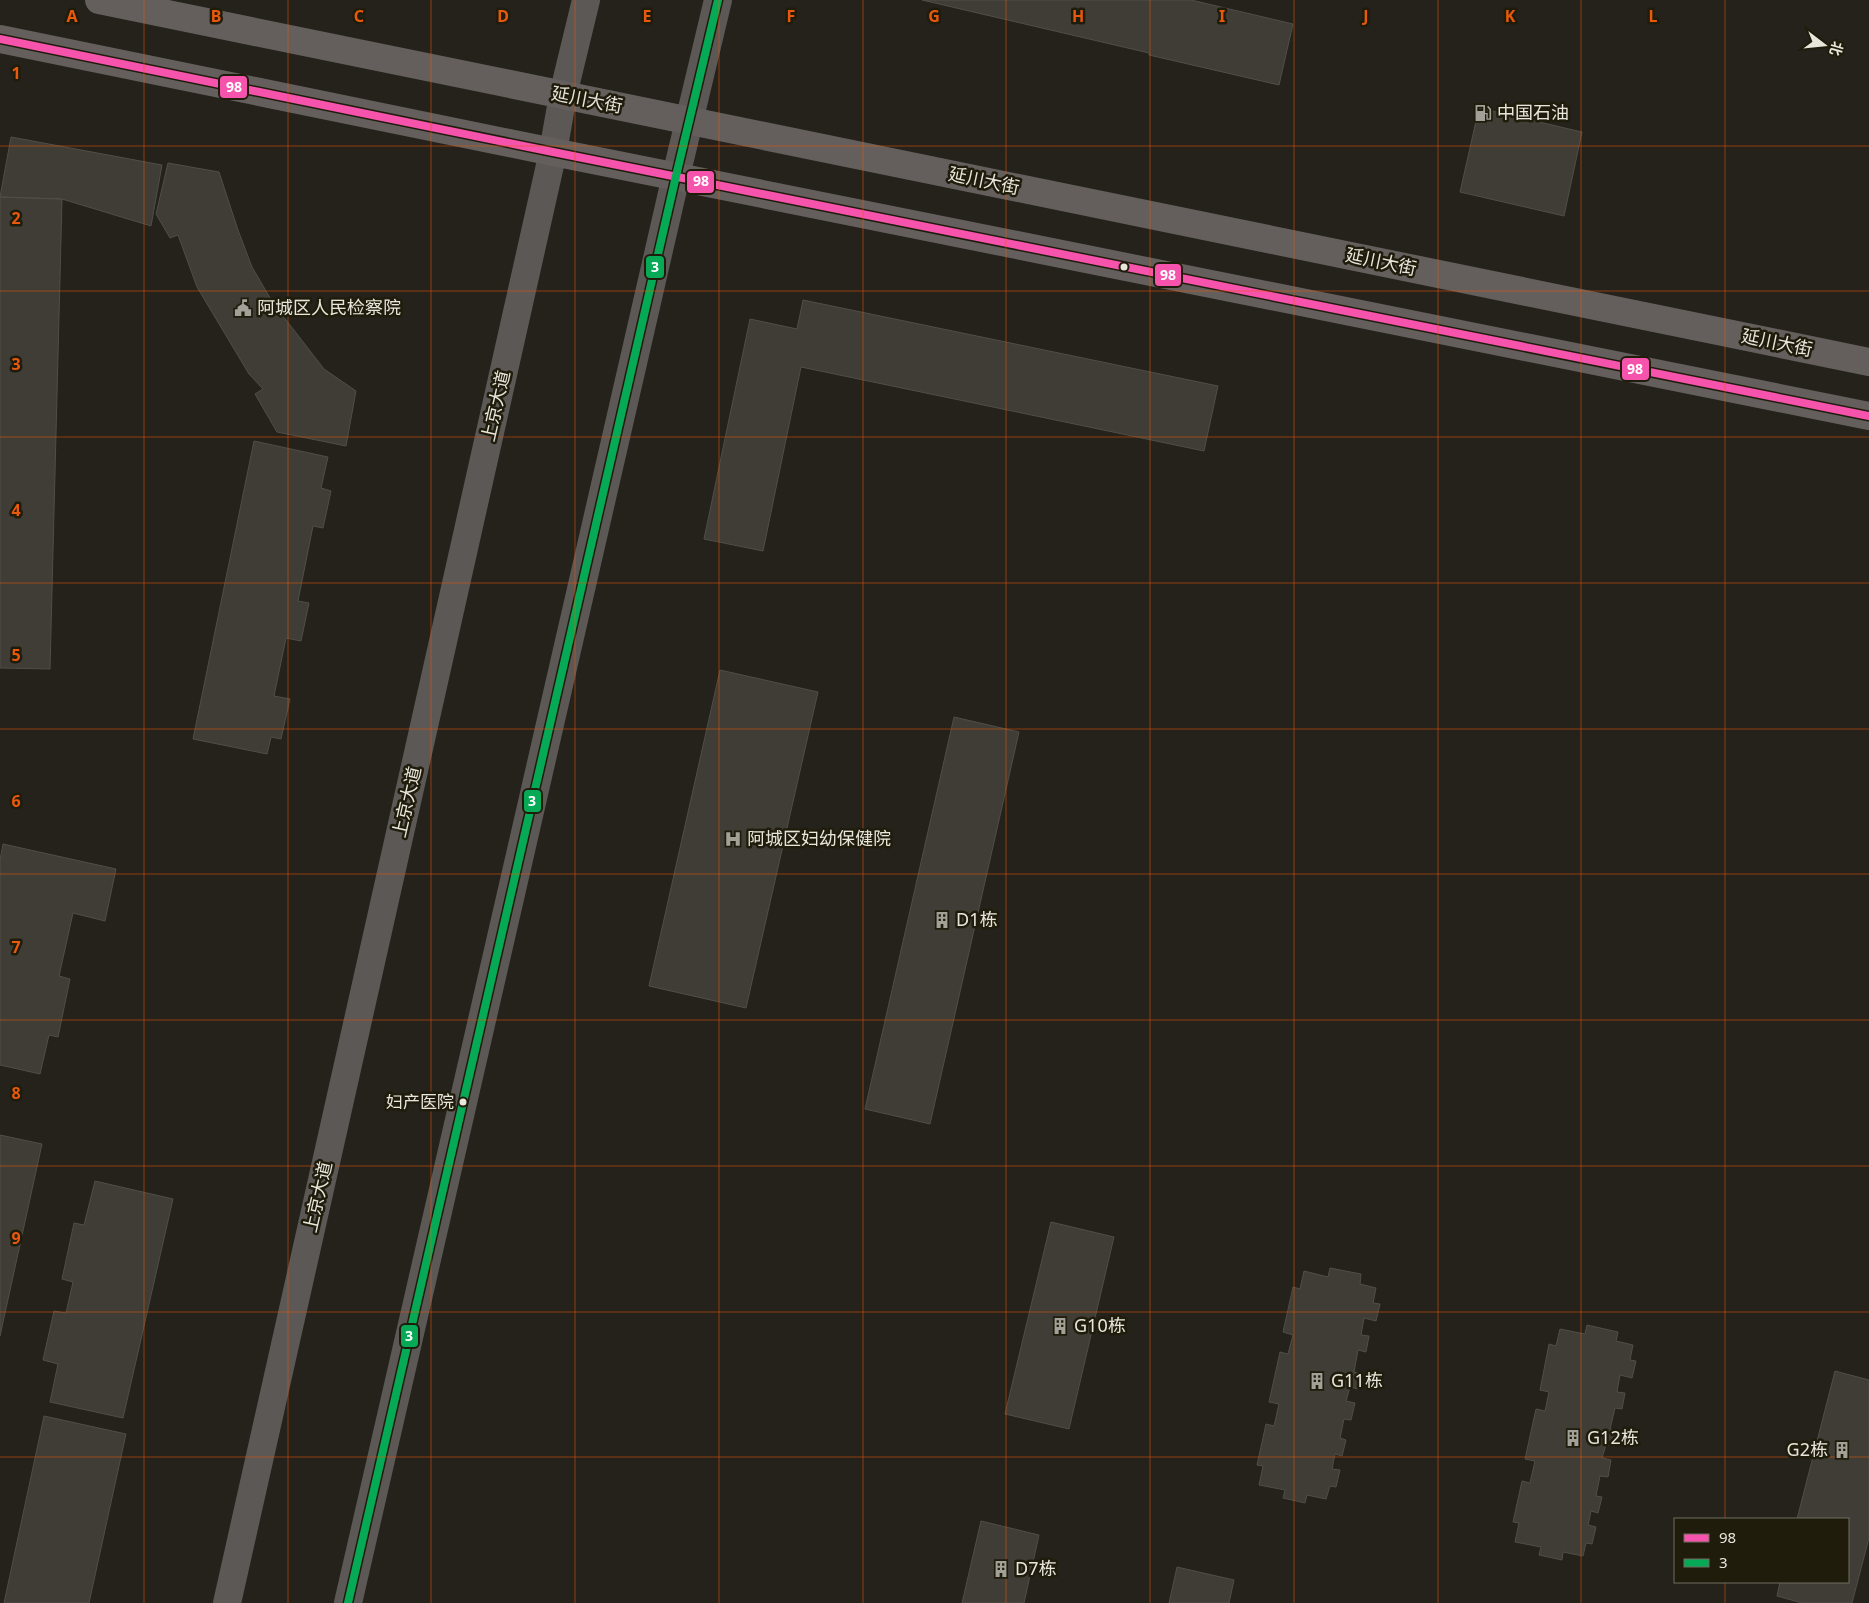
<svg xmlns="http://www.w3.org/2000/svg" width="1869" height="1603" viewBox="0 0 1869 1603" font-family="'Noto Sans','Noto Sans SC',sans-serif">
	<rect width="100%" height="100%" fill="#24221a"/>
	<path fill="#3f3d36" stroke="#504e47" d="M922,0H1191L1293,24L1279,85L1149,55V53Z
		M1479,108L1582,132L1564,216L1460,192Z
		M11,137L162,165L151,226L62,199L0,197Z
		M168,163L219,172L238,230L252,267L273,303L324,369L356,391L346,446L277,432L255,394L263,389L249,374L197,287L178,235L170,238L156,214Z
		M0,197L62,199L50,669L0,668Z
		M803,300L1218,386L1204,451L801,367L763,551L704,539L750,319L797,329Z
		M254,441L328,457L321,488L331,491L323,528L313,526L298,601L309,603L301,641L286,638L274,696L290,699L281,739L271,737L267,754L193,739Z
		M720,670L818,692L746,1008L649,986Z
		M954,717L1019,732L930,1124L865,1109Z
		M3,844L116,869L105,921L73,913L59,976L70,979L58,1037L49,1035L40,1074L0,1065V860Z
		M0,1135L42,1144L0,1336Z
		M95,1181L173,1199L123,1418L50,1402L58,1364L43,1360L54,1311L66,1313L73,1282L62,1279L74,1223L84,1225Z
		M1051,1222L1114,1237L1069,1429L1005,1414Z
		M1330,1268L1361,1274L1360,1284L1376,1288L1373,1303L1380,1304L1376,1321L1364,1318L1361,1335L1369,1336L1366,1352L1358,1350L1354,1372L1362,1374L1358,1389L1350,1387L1346,1401L1355,1403L1351,1420L1344,1419L1340,1438L1346,1440L1342,1456L1335,1454L1332,1469L1340,1470L1336,1487L1330,1486L1326,1499L1307,1495L1305,1503L1283,1498L1285,1490L1259,1485L1263,1466L1257,1465L1266,1424L1274,1426L1279,1404L1269,1402L1280,1352L1288,1354L1293,1335L1283,1332L1293,1287L1300,1289L1304,1271L1328,1277Z
		M1587,1325L1618,1332L1616,1341L1633,1345L1630,1360L1636,1361L1632,1378L1620,1375L1617,1392L1625,1393L1622,1409L1615,1408L1610,1429L1618,1431L1615,1446L1606,1445L1602,1458L1611,1460L1608,1477L1600,1476L1596,1496L1602,1497L1598,1513L1591,1511L1588,1525L1596,1527L1592,1544L1586,1543L1583,1556L1563,1552L1562,1560L1539,1555L1541,1547L1515,1542L1519,1523L1513,1522L1522,1481L1530,1483L1535,1461L1525,1459L1536,1409L1545,1411L1549,1392L1540,1390L1549,1344L1556,1346L1560,1329L1585,1334Z
		M1835,1371L1869,1380V1538L1852,1603H1802L1777,1596L1780,1582H1848V1519H1797Z
		M44,1416L126,1434L89,1603H4Z
		M981,1521L1039,1535L1024,1603H962Z
		M1177,1567L1234,1580L1229,1603H1169Z"/>
	<g fill="none" stroke-linecap="round" stroke-linejoin="round">
		<path stroke="#5b5856" stroke-width="28" d="M227,1603L553,152L563,95L586,0
			M348,1603L676,176L718,0"/>
		<path stroke="#645f5c" stroke-width="28" d="M99,0L1869,362
			M0,39L553,152L1869,416"/>
		<g stroke="#201c0c" stroke-width="11">
			<path id="bus-1" d="M0,39L553,152L1869,416"/>
		</g>
		<g stroke="#201c0c" stroke-width="11">
			<path id="bus-2" d="M348,1603L676,176L718,0"/>
		</g>
		<use href="#bus-1" stroke="#f653ac" stroke-width="8"/>
		<use href="#bus-2" stroke="#06aa56" stroke-width="8"/>
	</g>
	<path fill="none" stroke="#e8590c" stroke-width="1" stroke-opacity="0.55" d="M144,0V1603M288,0V1603M431,0V1603M575,0V1603M719,0V1603M863,0V1603M1006,0V1603M1150,0V1603M1294,0V1603M1438,0V1603M1581,0V1603M1725,0V1519M0,146H1869M0,291H1869M0,437H1869M0,583H1869M0,729H1869M0,874H1869M0,1020H1869M0,1166H1869M0,1312H1869M0,1457H1869M1725,1582V1603"/>
	<defs>
		<g id="fuel-bare" transform="scale(1.35)"><path d="M-5.5-6h7V0h2V4h1.3V-2.5L3-4.5l.8-.8L6-3V5H2.5V1h-1V6h-7ZM-4.2-4.7v3.2H.2V-4.7Z" fill="#a3a197" stroke="#201c0c" stroke-width="2.5" paint-order="stroke"/></g>
		<g id="civic-bare" transform="scale(1.35)"><path d="M-.6-6.5H3V-4.5H.6V-3L4-1V1h2V6H-6V1h2V-1L-.6-3ZM-1.2 2.5V6h2.4V2.5Z" fill="#a3a197" stroke="#201c0c" stroke-width="2.5" paint-order="stroke"/></g>
		<g id="hospital-bare" transform="scale(1.35)"><path d="M-5-5h3v3.5h4V-5h3V5h-3V1.5h-4V5h-3Z" fill="#a3a197" stroke="#201c0c" stroke-width="2.5" paint-order="stroke"/></g>
		<g id="building-bare" transform="scale(1.35)"><path d="M-4-6H4V6H1V3H-1V6H-4ZM-2.5-4.3h1.7v1.8h-1.7ZM.8-4.3h1.7v1.8H.8ZM-2.5-1h1.7V.8h-1.7ZM.8-1h1.7V.8H.8Z" fill="#a3a197" stroke="#201c0c" stroke-width="2.5" paint-order="stroke"/></g>
	</defs>
	<g fill-rule="evenodd">
		<use href="#fuel-bare" x="1483" y="113"/>
		<use href="#civic-bare" x="243" y="308"/>
		<use href="#hospital-bare" x="733" y="839"/>
		<use href="#building-bare" x="942" y="920"/>
		<use href="#building-bare" x="1060" y="1326"/>
		<use href="#building-bare" x="1317" y="1381"/>
		<use href="#building-bare" x="1573" y="1438"/>
		<use href="#building-bare" x="1842" y="1450"/>
		<use href="#building-bare" x="1001" y="1569"/>
	</g>
	<g fill="#e8e6db" stroke="#201c0c" stroke-width="2">
		<circle cx="1124" cy="267" r="4.5"/>
		<circle cx="463" cy="1102" r="4.5"/>
	</g>
	<g text-anchor="middle" stroke-width="5" stroke-linejoin="round" paint-order="stroke">
		<g font-size="17" fill="#e8e6db" stroke="#201c0c" text-anchor="end">
			<text x="454" y="1108">妇产医院</text>
		</g>
		<g font-size="18" fill="#e8e6db" stroke="#201c0c">
			<text transform="translate(587 100) rotate(11)" y="6">延川大街</text>
			<text transform="translate(984 181) rotate(12)" y="6">延川大街</text>
			<text transform="translate(1381 262) rotate(12)" y="6">延川大街</text>
			<text transform="translate(1777 343) rotate(12)" y="6">延川大街</text>
			<text transform="translate(496 406) rotate(-77)" y="6">上京大道</text>
			<text transform="translate(407 802) rotate(-77)" y="6">上京大道</text>
			<text transform="translate(318 1197) rotate(-77)" y="6">上京大道</text>
		</g>
		<g font-size="18" fill="#e8e6db" stroke="#201c0c" text-anchor="start">
			<text x="1497" y="119">中国石油</text>
			<text x="257" y="314">阿城区人民检察院</text>
			<text x="747" y="845">阿城区妇幼保健院</text>
			<text x="956" y="926">D1栋</text>
			<text x="1074" y="1332">G10栋</text>
			<text x="1331" y="1387">G11栋</text>
			<text x="1587" y="1444">G12栋</text>
			<text x="1828" y="1456" text-anchor="end">G2栋</text>
			<text x="1015" y="1575">D7栋</text>
		</g>
	</g>
	<g font-size="16" text-anchor="middle" font-weight="bold" fill="#e8590c" stroke="#201c0c" stroke-width="5" stroke-linejoin="round" paint-order="stroke">
		<text x="72" y="22">A</text>
		<text x="216" y="22">B</text>
		<text x="359" y="22">C</text>
		<text x="503" y="22">D</text>
		<text x="647" y="22">E</text>
		<text x="791" y="22">F</text>
		<text x="934" y="22">G</text>
		<text x="1078" y="22">H</text>
		<text x="1222" y="22">I</text>
		<text x="1366" y="22">J</text>
		<text x="1510" y="22">K</text>
		<text x="1653" y="22">L</text>
		<text x="16" y="79">1</text>
		<text x="16" y="224">2</text>
		<text x="16" y="370">3</text>
		<text x="16" y="516">4</text>
		<text x="16" y="661">5</text>
		<text x="16" y="807">6</text>
		<text x="16" y="953">7</text>
		<text x="16" y="1099">8</text>
		<text x="16" y="1244">9</text>
	</g>
	<g stroke="#201c0c" stroke-width="2">
		<rect x="219" y="75" width="29" height="24" rx="5" fill="#f653ac"/>
		<rect x="686" y="170" width="29" height="24" rx="5" fill="#f653ac"/>
		<rect x="645" y="255" width="20" height="24" rx="5" fill="#06aa56"/>
		<rect x="1154" y="263" width="28" height="24" rx="5" fill="#f653ac"/>
		<rect x="1621" y="357" width="29" height="24" rx="5" fill="#f653ac"/>
		<rect x="523" y="789" width="19" height="24" rx="5" fill="#06aa56"/>
		<rect x="400" y="1324" width="19" height="24" rx="5" fill="#06aa56"/>
	</g>
	<g font-size="14" text-anchor="middle" font-weight="bold" fill="#fff">
		<text x="234" y="92">98</text>
		<text x="701" y="186">98</text>
		<text x="655" y="272">3</text>
		<text x="1168" y="280">98</text>
		<text x="1635" y="374">98</text>
		<text x="532" y="806">3</text>
		<text x="409" y="1341">3</text>
	</g>
	<rect x="1674" y="1518" width="175" height="65" fill="#201c0c" stroke="#706d5f"/>
	<rect x="1684" y="1534" width="25" height="8" fill="#f653ac" stroke="#706d5f"/>
	<text x="1719" y="1543" font-size="15" fill="#e8e6db">98</text>
	<rect x="1684" y="1559" width="25" height="8" fill="#06aa56" stroke="#706d5f"/>
	<text x="1719" y="1568" font-size="15" fill="#e8e6db">3</text>
	<g transform="translate(1824 45) rotate(106)" stroke="#201c0c" stroke-width="4" paint-order="stroke">
	<path d="M0-4L9 19L0 12L-9 19Z" fill="#e8e6db"/>
	<text y="-8" font-size="14" font-weight="bold" text-anchor="middle" fill="#e8e6db">北</text>
	</g>
</svg>
